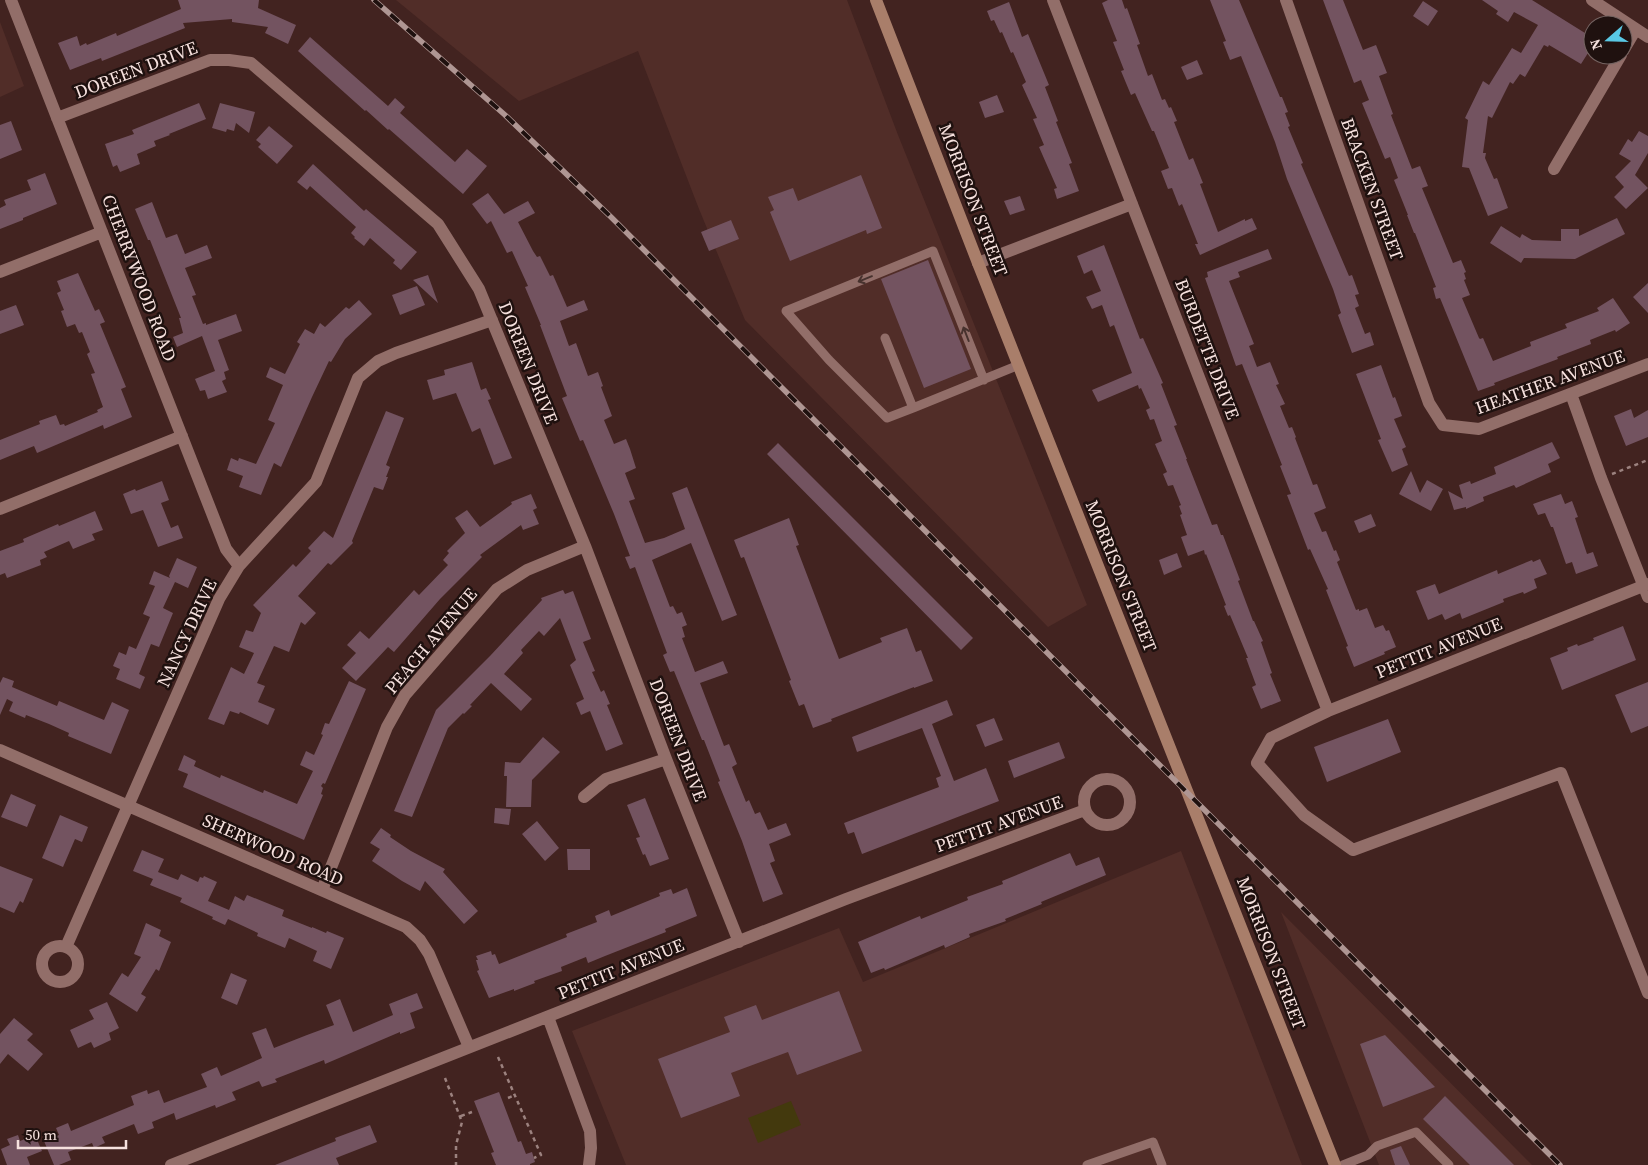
<svg xmlns="http://www.w3.org/2000/svg" width="1648" height="1165" viewBox="0 0 1648 1165" font-family="'Source Serif 4',serif">
	<rect width="100%" height="100%" fill="#422320"/>
	<path fill="#512d28" d="M396,0H847L898,135L1087,605L1048,627L745,320L699,209L638,51L519,101Z
		M0,22L24,86L0,97Z
		M1181,851L1302,1165H626L572,1031L839,928L863,982Z
		M1281,912L1532,1165H1379Z"/>
	<path fill="#43390d" d="M791,1101L801,1125L758,1143L748,1118Z"/>
	<path fill="#735360" d="M178,0H259L258,8L296,25L288,44L265,33L268,27L232,22V19L183,23L185,28L102,61L101,58L70,70L58,43L77,36L80,46L86,43L87,45L116,33L117,36L181,9Z
		M1108,0H1122L1125,9L1127,8L1140,44L1137,45L1148,76L1152,74L1162,100L1165,99L1169,108L1171,107L1177,121L1174,122L1189,160L1193,158L1203,183L1200,184L1218,232L1245,219V221L1252,218L1257,229L1200,255L1195,244H1198L1182,204L1179,206L1172,188L1168,189L1161,171L1169,168L1154,131H1152L1135,93L1131,95L1121,71L1124,70L1113,42L1117,41L1102,3Z
		M1210,0H1239L1280,97H1282L1288,112L1285,113L1290,126L1288,127L1303,163L1301,164L1349,276L1352,275L1359,294L1355,295L1359,306L1355,308L1365,334L1370,332L1374,345L1352,353L1338,315L1341,313L1333,289L1287,179L1275,142L1241,56L1230,60L1223,42L1226,41Z
		M1323,0H1343L1363,50L1376,45L1387,73L1379,76L1393,114L1391,115L1412,169L1420,166L1428,186L1422,188L1453,263L1461,260L1466,272L1464,273L1466,279L1464,280L1470,295L1462,298L1479,338L1480,339L1483,338L1493,361L1531,346L1530,342L1567,328L1565,324L1599,311L1597,308L1613,298L1630,323L1616,332L1615,330L1590,340L1591,344L1557,357L1558,359L1494,383L1495,385L1478,391L1440,298L1436,299L1433,288L1436,287L1415,233H1414L1407,215H1408L1394,180L1398,178L1390,157L1385,159L1362,103L1369,100L1361,80L1354,83Z
		M1482,0H1532L1593,38V56L1588,53L1581,64L1549,45L1548,47L1544,45L1525,77L1520,74L1513,84L1510,82L1492,118L1488,116L1483,153H1486L1485,158L1494,179L1497,178L1508,208L1488,216L1469,168L1462,167L1468,120L1465,118L1483,81L1489,85L1512,48L1521,53L1538,25L1514,12L1508,22L1496,14L1498,11Z
		M1423,1L1438,11L1428,26L1413,16Z
		M1009,2L1022,37L1028,34L1049,85L1045,87L1058,121L1056,122L1072,163L1069,164L1079,191L1057,199L1054,189L1057,188L1039,147L1044,145L1033,119L1037,118L1022,85L1026,82L1013,52L1011,53L1002,32L1000,33L994,20L991,21L987,11Z
		M310,37L388,106L395,98L405,107L400,113L455,162L467,149L487,166L463,194L389,129L388,130L366,110L365,111L298,51Z
		M1197,60L1203,74L1187,80L1181,67Z
		M997,95L1004,112L985,118L979,102Z
		M199,103L206,119L169,134L170,135L154,141L156,146L137,154L140,164L120,172L117,165L113,167L105,144L134,134L132,130Z
		M220,103L255,112L249,133L236,123L234,131L227,129L226,132L212,128Z
		M11,121L22,150L0,159V125Z
		M269,126L293,146L277,164L258,147L261,144L256,140Z
		M1639,131L1648,136V153L1635,175L1648,188L1626,209L1614,197L1624,187L1615,177L1631,161L1619,154L1628,139L1632,142Z
		M313,164L364,211L366,209L417,252L401,270L393,263L395,260L370,238L364,246L354,238L355,237L351,233L356,227L310,186L307,190L297,182Z
		M45,173L57,204L23,218V220L0,229V208L6,205L4,200L31,190L27,180Z
		M861,175L882,228L867,234L866,230L790,261L770,212L774,210L768,197L793,188L798,201Z
		M488,193L504,214L528,201L535,213L518,222L533,251L537,257L540,256L550,276L553,275L567,307L584,300L588,310L560,321L569,346L576,343L588,376L598,372L603,386L601,387L612,416L604,420L614,444L626,439L630,449L636,468L625,473L635,499L629,501L645,543L664,538L685,529L672,493L687,487L737,615L722,621L691,543L652,560L670,607L673,606L677,614L682,612L687,625L682,627L685,637L682,638L695,672L723,661L728,673L700,683L724,746L729,744L737,764L732,767L746,802L749,800L755,814L760,812L768,830L786,823L791,835L769,844L775,861L770,863L783,894L763,902L742,841L718,782L720,781L704,740H702L674,671L670,672L663,655L667,653L635,567L630,569L625,557L630,556L614,514L583,440L580,441L562,398L567,396L540,325H541L525,287L528,286L512,251L507,253L491,221L487,224L472,204Z
		M1020,196L1025,210L1010,215L1004,201Z
		M152,202L166,238L177,234L185,254L207,245L212,258L185,268L196,295L192,296L203,324L206,323V325L236,314L242,331L218,340L229,370L224,372L226,379L222,381L227,392L208,399L205,390L200,391L195,379L215,371L202,336L177,347L173,337L183,333L179,318H181L150,240H148L135,209Z
		M1617,218L1625,234L1575,259L1524,258L1521,263L1490,243L1501,226L1520,238L1522,234L1532,240L1561,241V229H1579V236Z
		M731,220L739,239L709,251L701,232Z
		M1104,245L1140,339L1143,338L1163,383L1161,384L1177,425L1174,426L1187,459H1186L1212,525L1217,524L1221,535H1223L1240,580L1238,581L1253,621H1254L1263,641L1261,642L1272,673L1270,674L1281,701L1261,709L1252,687L1256,685L1246,658H1248L1230,615L1228,616L1224,606L1226,605L1206,554L1205,555L1204,550L1188,556L1181,537L1187,535L1180,515L1182,514L1179,506L1181,505L1173,485L1168,486L1163,474L1167,472L1155,444L1162,441L1154,419L1150,420L1146,410L1150,408L1141,388L1139,389L1138,385L1098,402L1092,390L1132,373L1114,325L1110,327L1102,305L1092,309L1086,297L1101,291L1092,270L1084,274L1077,256Z
		M1268,249L1272,259L1238,272L1240,277L1229,281L1254,344L1249,346L1257,367L1270,362L1279,384L1276,385L1285,404L1280,406L1289,428L1292,427L1296,437L1295,438L1313,485L1317,484L1326,508L1314,513L1322,532L1326,531L1334,551L1336,550L1340,560L1337,562L1356,610L1359,609V611L1367,608L1375,628L1383,625L1386,631L1389,630L1396,647L1384,652L1385,654L1354,667L1346,647L1348,646L1326,590L1328,589L1310,549L1308,550L1287,495L1291,494L1280,466L1282,465L1242,364L1236,366L1205,278L1208,277L1207,272Z
		M928,260L971,369L924,388L881,279Z
		M78,273L95,311L99,309L105,322L100,324L126,387L121,389L132,417L104,429L103,425L37,453L34,446L0,460V440L40,424L39,421L56,415L60,425L64,424L65,426L98,412L97,410L103,407L91,374L95,373L87,354L90,352L82,332L79,333L75,324L67,327L61,311L64,310L57,293L61,291L57,281Z
		M428,275L438,303L413,280Z
		M1648,283V313L1633,297Z
		M417,286L425,305L400,315L392,295Z
		M359,300L372,314L345,339L331,362L329,361L312,397L281,467L274,463L261,495L239,487L243,476L227,470L231,458L238,461L239,458L256,464L275,423L268,420L283,385L266,377L270,367L285,374L300,344L297,342L305,329L314,334L320,323L325,327L346,307L349,309Z
		M16,305L24,325L0,334V311Z
		M472,362L481,390L486,388L491,399L488,400L512,458L494,465L480,428L472,432L456,393L433,400L427,380L445,375L444,370Z
		M1381,365L1393,398L1395,397L1402,416L1394,419L1406,447L1402,449L1408,465L1392,472L1378,440L1381,439L1356,374Z
		M1631,409L1634,418L1648,410V437L1626,446L1614,416Z
		M386,411L404,418L386,465L390,467L386,477H388L383,490L374,487L352,541L353,543L331,565L328,563L298,596L316,613L305,625L301,622L289,652L274,646L257,683L265,686L258,702L275,709L268,725L240,712L239,714L230,711L224,725L208,719L231,667L244,674L254,653L239,647L246,630L253,632L261,613L253,605L293,564L296,567L311,551L308,548L324,531L333,538Z
		M1552,442L1560,458L1548,464L1551,472L1516,488L1514,485L1483,497L1484,501L1466,509V507L1454,510L1448,491L1463,499L1459,485L1470,481L1471,484L1496,474L1494,467Z
		M778,443L973,638L961,650L767,454Z
		M1411,471L1420,493L1427,480L1443,489L1431,511L1399,494Z
		M162,481L169,500L161,503L171,528L178,525L183,538L158,547L143,510L131,514L123,494L135,489L136,491Z
		M531,494L537,508L533,510L539,524L523,530L521,525L480,555L482,557L440,599L394,652L388,647L356,681L342,668L356,653L347,645L360,631L369,639L414,590L419,595L448,565L443,560L449,553L447,551L465,533L455,518L467,510L480,527L512,504L511,502Z
		M1561,494L1565,504L1572,501L1578,517L1575,518L1587,554L1593,552L1598,566L1576,574L1572,562L1566,564L1553,527H1551L1545,513L1538,515L1533,504Z
		M95,511L103,530L92,534L95,540L73,549L69,541L44,552L47,557L40,560L41,565L7,578L5,573L0,575V551L24,542L23,539L58,524L59,526Z
		M1371,514L1376,526L1359,533L1354,521Z
		M789,518L799,545L796,546L839,659L882,642L880,638L907,628L916,652L921,650L933,681L914,688V687L831,719L832,721L813,728L804,704L799,706L789,681L791,680L744,557L741,558L734,540Z
		M1177,553L1182,567L1164,575L1159,560Z
		M177,558L197,567L188,588L175,582L163,608L173,613L159,647L151,644L139,674L145,677L140,689L116,679L120,669L113,666L119,652L126,655L129,646L136,649L150,617L143,614L155,586L149,584L154,571L170,578L169,576Z
		M1540,559L1547,574L1534,579L1537,588L1524,594L1523,592L1503,599L1504,602L1462,619L1460,613L1445,620L1442,614L1428,620L1416,591L1435,584L1439,594L1497,570L1498,574L1532,560L1533,562Z
		M563,590L565,594L573,591L591,639L583,642L595,671L592,672L601,692L604,690L610,704L607,705L623,744L606,751L590,711L581,715L576,703L584,699L570,665L576,660L560,618L544,636L539,631L521,650L523,653L504,674L532,699L521,711L491,683L470,705L472,706L464,714L463,713L448,728L412,817L394,811L436,710L490,656L542,600L541,598Z
		M1623,626L1636,660L1562,690L1550,658L1568,651L1567,648L1577,644L1578,646L1594,640L1593,638Z
		M3,677L14,681L12,687L57,706L59,701L104,720L112,702L129,710L111,754L68,736L69,733L49,724L26,715L25,718L9,711L13,702L7,699L0,715V683Z
		M349,681L366,689L325,784L323,783L321,786L323,788L321,794L323,795L304,840L183,787L188,774L178,770L184,755L196,761L194,766L220,778L221,775L263,793L264,790L297,804L313,771L300,765L306,751L314,755L323,735L321,734L325,723L329,724Z
		M1648,682V726L1631,733L1615,695Z
		M947,700L953,715L932,724L954,781L986,768L999,801L862,854L854,832L848,834L844,823L939,787L936,778L941,776L922,728L857,752L852,737Z
		M994,718L1003,740L985,747L976,725Z
		M1388,719L1401,752L1327,782L1314,747Z
		M543,737L560,752L532,780L531,807H506L507,776H504L505,762L520,763Z
		M1059,742L1065,758L1014,778L1008,761Z
		M11,794L36,805L27,827L1,817Z
		M645,798L669,859L650,866L645,854L643,855L636,838L640,837L627,805Z
		M495,808L511,809L509,825L494,823Z
		M60,815L88,827L82,842L75,839L63,867L42,858Z
		M537,821L559,848L545,861L522,834Z
		M381,828L391,835L390,837L411,851L445,869L443,872L478,911L464,924L425,881L420,891L402,881L372,861L380,849L370,843Z
		M567,849H590V870H568Z
		M142,850L164,859L158,872L178,880L181,874L198,882L200,877L203,878L204,876L217,882L208,901L229,910L235,896L244,901L247,895L284,910L282,916L312,928V927L326,933L327,931L344,938L331,969L313,961L317,951L289,938L285,948L257,936L258,933L228,919L225,925L212,919L213,917L180,902L182,898L150,885L153,879L133,871Z
		M1070,853L1076,866L1099,857L1106,875L1041,902L1042,904L1005,919L1006,921L969,934L970,937L945,948L944,945L885,970L884,968L871,973L858,942L920,916L921,919L968,900L967,897L1003,884L1002,881Z
		M0,866L33,879L23,903L20,901L14,913L0,907Z
		M687,888L697,916L665,929L666,932L605,956L588,963L586,957L561,967L562,971L534,981L535,983L514,991V989L489,998L477,971L479,970L476,960H478L476,956L491,951L492,955L495,954L499,964L567,937L566,934L597,922L595,916L609,910L611,916L660,896L659,893L671,889L673,894Z
		M146,923L161,930L159,936L171,942L159,971L156,969L141,994L146,997L137,1012L109,994L122,973L128,977L141,957L134,954Z
		M231,973L247,980L237,1005L221,998Z
		M839,991L862,1051L797,1075L788,1052L731,1073L740,1096L681,1118L658,1059L730,1032L724,1017L756,1005L762,1020Z
		M417,993L423,1008L410,1013L415,1028L400,1034V1032L325,1064L324,1060L275,1079L277,1082L262,1087L259,1081L232,1092L236,1100L216,1108L215,1105L176,1120L174,1113L152,1122L154,1128L138,1134L134,1124L102,1137L105,1143L94,1148L92,1143L68,1152L71,1160L59,1165H54L44,1141L59,1135L56,1128L68,1123L71,1131L134,1105L131,1096L147,1090L148,1094L159,1090L164,1103L207,1087L201,1074L217,1067L221,1076L262,1058L252,1033L266,1028L274,1048L307,1035L334,1025L326,1005L340,999L353,1032L393,1015L389,1004Z
		M107,1002L119,1028L109,1033L111,1040L94,1048L91,1042L78,1048L70,1030L94,1019L89,1010Z
		M14,1018L33,1034L27,1040L43,1054L28,1071L8,1054L0,1064V1034Z
		M1385,1035L1435,1087L1383,1107L1360,1044Z
		M499,1092L518,1142L521,1141L526,1154L532,1152L535,1162L530,1164V1165H496L491,1153L494,1152L474,1101Z
		M1445,1096L1514,1165H1470L1423,1119Z
		M370,1125L377,1142L336,1158L339,1165H275L336,1141L335,1138Z
		M18,1135L20,1141L35,1135L42,1151L27,1157L30,1165H7L1,1149L10,1145L7,1139Z
		M1401,1146L1410,1165H1395L1390,1150Z"/>
	<g fill="none" stroke-linecap="round" stroke-linejoin="round">
		<path stroke="#9c827f" stroke-width="2.5" stroke-dasharray="4 4" stroke-linecap="butt" d="M1612,474L1648,460
			M498,1057L541,1155L534,1158
			M445,1078L462,1122L456,1145V1165
			M508,1098L515,1095
			M461,1116L472,1112"/>
		<path stroke="#926e69" stroke-width="9" d="M885,338L913,408L1019,365
			M913,408L887,418L829,360L786,311L933,251L984,380
			M1087,1165L1153,1142L1162,1165
			M1343,1165L1368,1155L1377,1146L1416,1132L1449,1165"/>
		<path stroke="#926e69" stroke-width="12" d="M11,0L226,549L239,566
			M1053,0L1328,711
			M1286,0L1429,403L1443,425L1479,429L1648,364
			M1592,0L1648,37
			M1623,51L1636,29
			M57,118L210,60H229L251,63L438,224L479,289L585,546L666,759L739,942
			M1554,169L1621,55
			M978,263L1132,204
			M0,272L102,232
			M1571,394L1601,478L1648,597
			M0,509L182,436
			M1648,584L1328,711L1271,738L1257,763L1304,815L1353,850L1561,773L1648,993
			M0,750L406,927L420,940L429,954L469,1047
			M1084 802a23 23 0 1 1 46 0a23 23 0 1 1-46 0Z
			M584,797L606,779L666,759
			M322,890L387,727L405,695L497,589L527,570L585,546
			M42 964a18 18 0 1 1 36 0a18 18 0 1 1-36 0Z
			M66,947L219,599L239,566L316,482L358,378L378,361L396,353L492,320
			M548,1017L590,1131L591,1148L589,1165
			M171,1165L846,899L1085,810"/>
		<path stroke="#a97e6a" stroke-width="12" d="M876,0L978,263L1335,1165"/>
		<g stroke="#af9693" stroke-width="5.5">
			<path id="rail" d="M374,0L505,115L611,217L1560,1165"/>
		</g>
		<use href="#rail" stroke="#1f110f" stroke-width="4" stroke-dasharray="11" stroke-linecap="butt"/>
	</g>
	<defs><path id="oneway-shaft" d="M-6 0H5M1.5-3L5.5 0L1.5 3" fill="none" stroke-width="1.6" stroke-linecap="round" stroke-linejoin="round" transform="scale(1.25)"/></defs>
	<g stroke="#47322e">
		<use href="#oneway-shaft" transform="translate(865 279) rotate(158)"/>
		<use href="#oneway-shaft" transform="translate(966 334) rotate(-111)"/>
	</g>
	<g text-anchor="middle" stroke-width="5" stroke-linejoin="round" paint-order="stroke">
		<g font-size="18" fill="#f6e1de" stroke="#1f110f">
			<text transform="translate(136 70) rotate(-21)" y="6">DOREEN DRIVE</text>
			<text transform="translate(1372 189) rotate(70)" y="6">BRACKEN STREET</text>
			<text transform="translate(973 200) rotate(69)" y="6">MORRISON STREET</text>
			<text transform="translate(139 278) rotate(69)" y="6">CHERRYWOOD ROAD</text>
			<text transform="translate(1207 349) rotate(69)" y="6">BURDETTE DRIVE</text>
			<text transform="translate(528 363) rotate(68)" y="6">DOREEN DRIVE</text>
			<text transform="translate(1550 382) rotate(-20)" y="6">HEATHER AVENUE</text>
			<text transform="translate(1121 576) rotate(68)" y="6">MORRISON STREET</text>
			<text transform="translate(187 633) rotate(-65)" y="6">NANCY DRIVE</text>
			<text transform="translate(431 641) rotate(-50)" y="6">PEACH AVENUE</text>
			<text transform="translate(1439 648) rotate(-22)" y="6">PETTIT AVENUE</text>
			<text transform="translate(678 740) rotate(69)" y="6">DOREEN DRIVE</text>
			<text transform="translate(999 824) rotate(-20)" y="6">PETTIT AVENUE</text>
			<text transform="translate(273 850) rotate(24)" y="6">SHERWOOD ROAD</text>
			<text transform="translate(1271 953) rotate(69)" y="6">MORRISON STREET</text>
			<text transform="translate(621 969) rotate(-22)" y="6">PETTIT AVENUE</text>
		</g>
	</g>
	<g transform="translate(1608 40) rotate(250)"><circle r="24" fill="#1f110f" stroke="#756462"/>
	<path d="M0-4L9 19L0 12L-9 19Z" fill="#59c8e4"/>
	<text y="-8" font-size="14" font-weight="bold" text-anchor="middle" fill="#f6e1de">N</text>
	</g>
	<path d="M18 1140v8h108v-8" fill="none" stroke="#f6e1de" stroke-width="2.5"/>
	<text x="25" y="1140" font-size="15" fill="#f6e1de" stroke="#1f110f" stroke-width="4" paint-order="stroke">50 m</text>
</svg>
